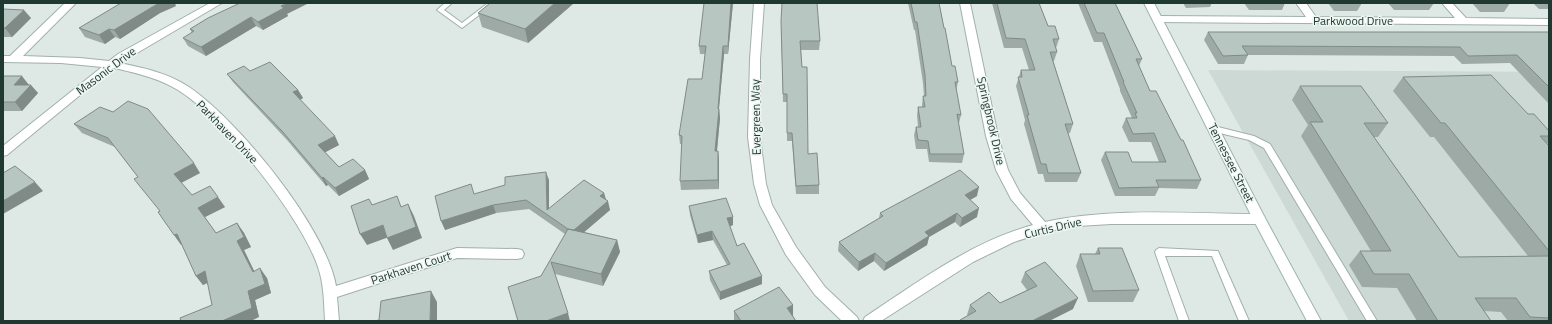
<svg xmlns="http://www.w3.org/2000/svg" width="1552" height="324" viewBox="0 0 1552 324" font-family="'Titillium Web',sans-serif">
	<rect width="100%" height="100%" fill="#dee9e5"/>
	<path fill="#cdd9d4" d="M1208,70L1549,72V321H1349Z"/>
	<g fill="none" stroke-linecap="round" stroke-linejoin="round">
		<g stroke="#a1b0ac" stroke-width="2">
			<path id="service" d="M445,3H452L444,10L462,23L488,3H495L462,28L437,10Z
				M1214,126L1254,136L1270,144L1377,321H1367L1264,148L1249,140L1211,131L1210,129L1211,127Z
				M1159,248L1218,251L1249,321H1239L1212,256H1165L1189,321H1179L1155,252L1156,250Z"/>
		</g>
		<g stroke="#a1b0ac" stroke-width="2">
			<path id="minor" d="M65,3H76L23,56L80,58L109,61L118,54L210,3H222L120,63C144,68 168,73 189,87C238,120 326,228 336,286L457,248L517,249L522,250L524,254L522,258L517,259L457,258L337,297L339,321H325C324,303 324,284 318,267C302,218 222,117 178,90C160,79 140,74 119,69L113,68L7,155L3,156V146L102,67L61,63L3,62V56H10Z
				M754,3H764L760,59V137L766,184L772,205L796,247L825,287L857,317L859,321H842L815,295L786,255L760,205L754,184L748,137L750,59Z
				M960,3H970L998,136L1008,170L1020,193L1045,222C1115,207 1188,214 1259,214L1264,216L1265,219L1264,222L1259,224H1111L1078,226L1048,231L1014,242L973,262L881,321H863L865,317C918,282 971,242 1033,225L1011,199L996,170L986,136Z
				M1296,3H1306L1316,17L1455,18L1442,3H1452L1466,18L1549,19V25L1157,22L1152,19L1157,16L1306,17Z"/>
		</g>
		<g stroke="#9eb4ad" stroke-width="2">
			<path id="secondary" d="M1144,3H1154L1265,218L1321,321H1307L1253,219Z"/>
		</g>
		<use href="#service" fill="#fff" fill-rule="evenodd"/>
		<use href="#minor" fill="#fff" fill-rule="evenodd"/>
		<use href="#secondary" fill="#fff" fill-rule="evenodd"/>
	</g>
	<path fill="#9daaa6" d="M490,3H574L528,43L482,27L478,13Z
		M733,3L728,54H724L719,109L720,118L717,151H718L719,160V189L681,190L680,181L682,144H680L679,135L702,79L705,54H700L699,46Z
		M908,3H939L944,28L952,66L958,82L956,91L961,115L959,123H958L964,154L962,163L929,162L927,149H916L914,135L916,127H918L917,115L918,107H922V105L923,96H924L923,83L915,30H914Z
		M992,3H1039L1048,26L1059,39L1056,48L1057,52L1054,61H1053L1073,124L1070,133H1068L1081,173L1077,182H1045L1043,174H1038L1024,124L1025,120L1016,86L1021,70H1029L1022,48H1004Z
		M1078,3H1115L1142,59L1139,66L1150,91L1181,140L1201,180L1197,189L1159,188L1155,196H1115L1101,160L1105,152L1132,162H1159L1151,142H1129L1122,127L1126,118H1132L1120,91V89L1102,42H1094Z
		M1183,3H1212L1210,7L1186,8Z
		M1244,3H1285L1282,10H1249Z
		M1328,3H1362L1357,11H1334Z
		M1388,3H1434L1429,10H1394Z
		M1472,3H1510L1504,12H1480Z
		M1533,3H1549V9H1539Z
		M176,6L160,13L120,39L115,37L105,44L85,37L79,28Z
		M3,9L31,18L12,37H3Z
		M287,14L288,16L263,30L256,26L206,56L188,46L183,38L192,33L190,29L208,18Z
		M781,30L820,41L819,50H801L808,154L819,185V194H796L792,141H787V102H783Z
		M1208,32H1549V104L1510,63L1462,64L1454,56L1248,55L1244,64H1218L1204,40Z
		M250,71L298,90L303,98L300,100L339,145L325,152L339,167L365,170L369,179L339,196L328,185L326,186L287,140L233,82L227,74Z
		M3,76L29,85L38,93L22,111H3Z
		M1403,77L1528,114L1549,131V141L1547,144L1549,146V321H1508L1501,312L1484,311L1491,321H1417L1397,288L1362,287L1349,265L1360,251H1371L1301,136L1308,125L1292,100L1300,86L1388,123L1378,137H1374L1459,257L1528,256L1434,137H1430L1393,91Z
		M74,124L200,173L181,183L192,195L225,207L205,217L216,233L237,223L244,233L251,247L244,250L254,271L267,278L271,293L255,300L259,317L212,305L208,283L203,285L196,276L182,245L138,177L115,147L82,133Z
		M549,180V208L604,193L606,199L610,210L584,232L617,240L620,252L603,286L555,274L541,276L565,234L529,209L496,213L445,230L475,194Z
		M977,196L970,200L977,217L960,227L955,222L929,237L927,245L884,271L874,261L858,271L838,251L839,242L879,218L880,213Z
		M689,206L733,225L730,226L737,246L762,284L720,300L710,280L709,271L727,265L713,240L698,243L690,215Z
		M1098,248L1139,290L1133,302H1088L1076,266L1080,254H1095Z
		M1025,272L1073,309L1049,321H960L968,316L967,315L970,305L1000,303L1027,290L1021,282Z
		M734,311L793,316L796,321H734Z"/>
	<path fill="#808b87" d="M159,3H175L176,6L160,13L120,39L114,30Z
		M288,3H309L287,14L288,16L263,30L258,22L281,6Z
		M555,3H574L528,43L525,29Z
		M731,3H733L728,54V46Z
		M24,10L31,18L12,37L5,28Z
		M251,17L256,26L206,56L201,47Z
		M109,29L115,37L105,44L99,35Z
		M723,46L724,54L718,118V109Z
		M22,76L29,85H14Z
		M31,85L38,93L22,111L15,102Z
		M298,90L303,98L298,101L293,92Z
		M719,109L720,118L716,160L715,151Z
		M335,136L339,145L322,154L318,145Z
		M718,151L719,160V189L718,180Z
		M194,163L200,173L181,183L174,174Z
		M365,170L369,179L339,196L335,188Z
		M546,172L549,180V216L547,210Z
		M323,177L328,185L326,186L322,178Z
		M35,182L43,191L3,214V201Z
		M979,187L977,196L963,204L965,195Z
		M604,193L606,201L600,196Z
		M218,197L225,207L205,217L198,208Z
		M608,201L610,210L575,240L572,231Z
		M408,204L414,216L422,238L393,250L387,238Z
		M493,205L496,213L445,230L441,221Z
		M979,208L977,217L960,227L962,218Z
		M957,213L955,222L929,237L927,245L884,271L886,263L925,232Z
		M733,217V225L728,227L727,218Z
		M237,223L244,233L251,247L244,250L259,281L253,272L237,241Z
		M383,225L389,237L367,245L360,234Z
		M712,231L713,240L698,243L697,235Z
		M177,234L185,243L181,245L174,235Z
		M617,240L620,252L603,286L601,274Z
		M875,253L874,261L858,271L859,262Z
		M260,268L267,278L271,293L255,300L259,317L251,321H222L248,291Z
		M205,271L212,280L203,285L196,276Z
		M762,276V284L720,300V292Z
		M431,291L437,302V321H430Z
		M1078,298L1073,309L1049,321H1032Z
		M793,305V317L787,308Z
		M568,313L570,321H546Z"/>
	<path fill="#b7c6c1" stroke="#808b87" d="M121,3H159L114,30L109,29L99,35L79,28Z
		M240,3H287L281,6L284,8L258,22L251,17L201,47L183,38L194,31L190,29L208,18Z
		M490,3H555L525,29L478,13Z
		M704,3H731L728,46H723L718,109H719L715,151H718V180L680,181L682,136L679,135L688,79H702L706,46H699Z
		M782,3H817L820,41H800L802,67H807L808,154L817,153L819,185L796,186L792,133H787V94H783L781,21Z
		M911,3H939L944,28H945L952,66H955L958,82H955L961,115L957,114L964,154H930L928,141L918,140L916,127H921L918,107H925L923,96H926L925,75L917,22H915Z
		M997,3H1039L1048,26H1055L1059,39H1053L1057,52H1050L1073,124H1065L1081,173H1048L1046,164H1041L1027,115H1029L1018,77H1022L1021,70H1035L1025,39L1006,38Z
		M1084,3H1115L1142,59H1136L1150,91H1156L1181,140H1183L1201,180H1156L1159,187L1119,188L1105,152H1128L1132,162H1166L1154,133L1133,134L1126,118H1137L1135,113H1137L1123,82H1124L1104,33H1097Z
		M3,9L24,10L5,28H3Z
		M1208,32H1549V87L1517,55L1468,56L1460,47L1242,46L1248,55L1223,56Z
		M270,62L298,90L293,92L335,136L318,145L339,167L353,159L365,170L335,188L323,177L322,178L282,131L227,74L244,66L250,71Z
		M1491,75L1528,114H1534L1549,131V136H1540L1549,146V251L1445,123H1441L1403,77Z
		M3,76H22L14,85H31L15,102H3Z
		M1300,86H1361L1388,123H1364L1459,257L1549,256V318L1530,317L1516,298H1475L1491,321H1438L1409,274H1374L1360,251H1391L1310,122H1323Z
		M128,101L148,109L194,163L174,174L192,195L210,186L218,197L198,208L216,233L237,223L244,237L237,241L253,272L260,268L265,284L248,291L252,308L222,321H181L180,318L212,305L205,271L196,276L177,234L174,235L158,212L160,211L134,179L138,177L108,138L74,124L100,107L113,112Z
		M15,166L35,182L3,201V173Z
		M960,170L979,187L965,195L979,208L962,218L957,213L925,232L929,236L886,263L875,253L859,262L839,242L883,216L880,213Z
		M546,172L547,210L584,180L604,193L600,196L608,201L574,230L568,229L526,200L493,205L441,221L435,196L471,184L474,194L505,185V177Z
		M397,196L401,207L408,204L416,227L387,238L383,225L360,234L351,206L369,199L372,205Z
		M726,198L733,217L727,218L737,246L744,243L762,276L720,292L709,271L730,264L712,231L697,235L689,206Z
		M568,229L617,240L601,274L551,262L568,313L546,321H518L508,287L541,276Z
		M1098,248H1122L1139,290L1093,291L1080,254H1100Z
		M1045,262L1078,298L1032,321H961L960,320L976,311L970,305L989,292L1000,303L1037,286L1025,272Z
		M779,287L793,305L787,308L796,321H741L734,311Z
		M431,291L430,321H374L379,320L381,301Z"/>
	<g text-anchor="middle" stroke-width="3" stroke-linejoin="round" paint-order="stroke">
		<g font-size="12" fill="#203832" stroke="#eef6f2">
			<text x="1353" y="25">Parkwood Drive</text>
			<text transform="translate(106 71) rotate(-37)" y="4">Masonic Drive</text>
			<text transform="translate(756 117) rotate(-91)" y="4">Evergreen Way</text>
			<text transform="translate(991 121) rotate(77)" y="4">Springbrook Drive</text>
			<text transform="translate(227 132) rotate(46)" y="4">Parkhaven Drive</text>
			<text transform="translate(1231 163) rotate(63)" y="4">Tennessee Street</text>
			<text transform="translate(1053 228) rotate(-13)" y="4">Curtis Drive</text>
			<text transform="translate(411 268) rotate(-18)" y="4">Parkhaven Court</text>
		</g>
	</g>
	<rect width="1552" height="324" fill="none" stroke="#203832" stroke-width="8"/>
</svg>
